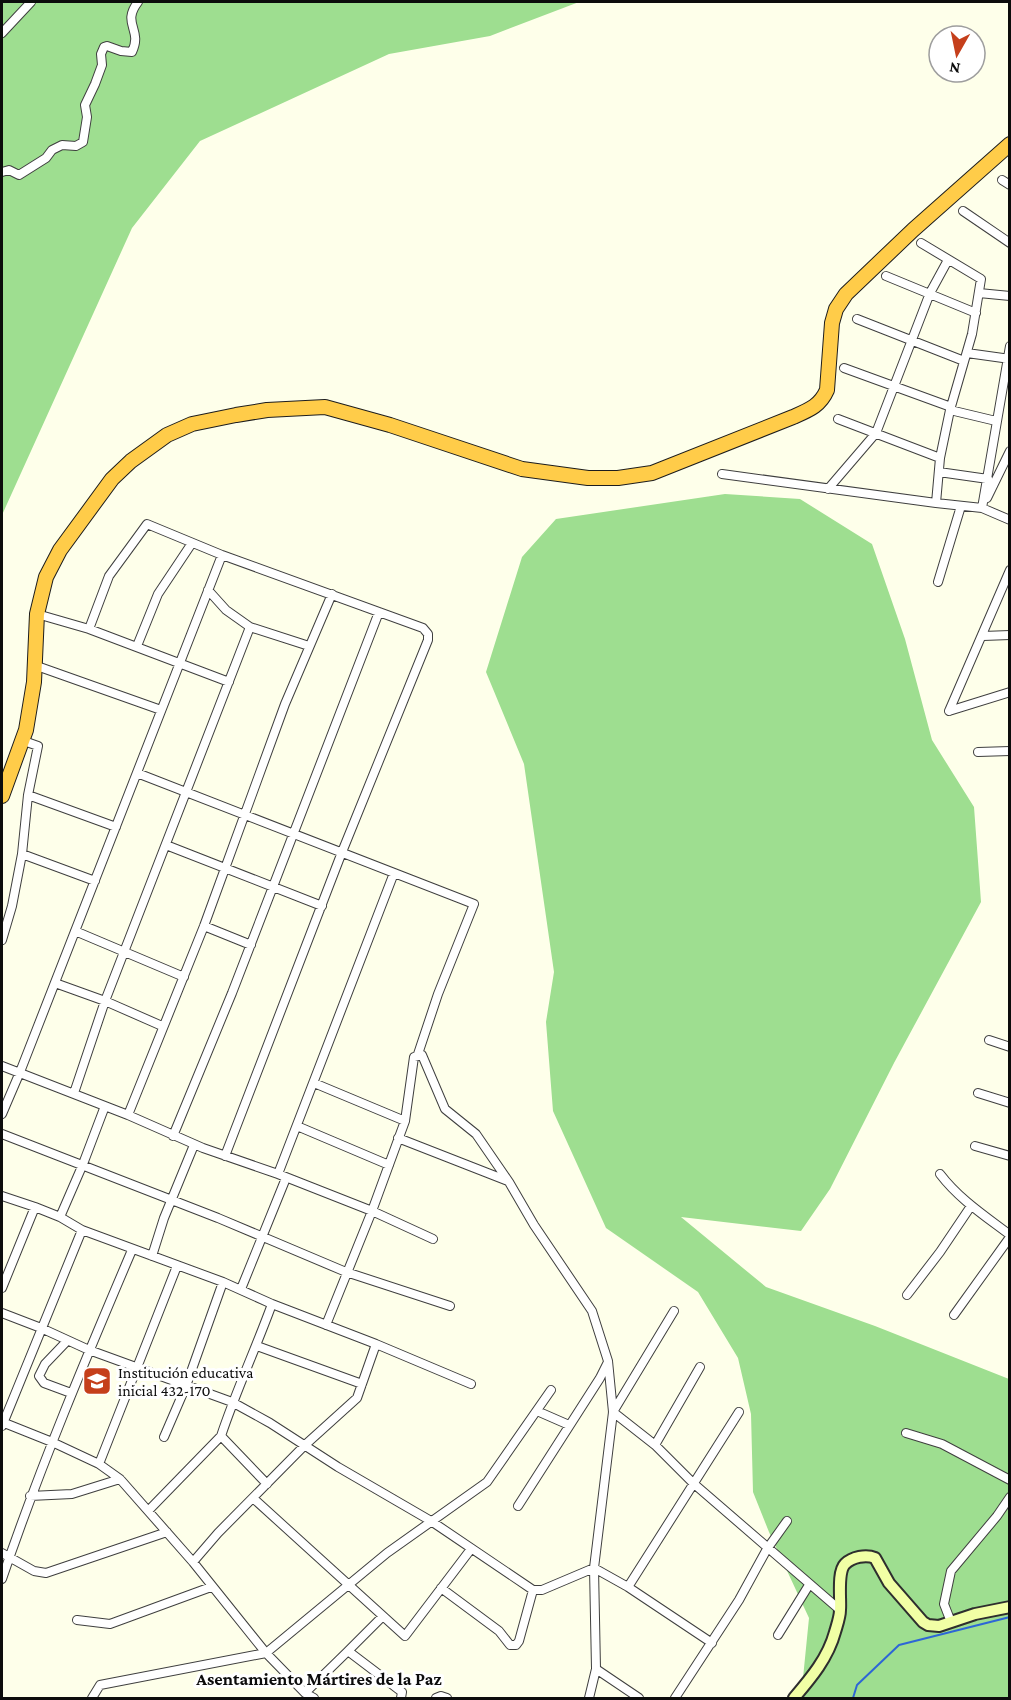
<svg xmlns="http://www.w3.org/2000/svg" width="1011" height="1700" viewBox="0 0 1011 1700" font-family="'Crimson Pro',serif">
	<rect width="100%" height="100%" fill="#feffea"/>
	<path fill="#9ede90" d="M2,2H579L490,36L389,54L200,141L132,228L2,515Z
		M725,494L800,499L872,544L905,639L932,740L974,807L981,902L894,1063L830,1189L801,1231L681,1217L766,1287L875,1326L1009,1379V1698H801L809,1618L769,1532L753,1492L751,1414L738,1358L698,1292L606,1228L553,1111L546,1022L554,972L524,764L486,672L522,557L556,519Z"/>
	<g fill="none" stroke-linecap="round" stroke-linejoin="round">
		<path stroke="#2d66d6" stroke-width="2" d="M853,1698L857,1685L899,1645L1010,1617"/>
		<g stroke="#3f3f3f" stroke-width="10">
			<path id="street" d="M2,33L31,2
				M2,172L9,170L19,175L46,158L52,150L62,145L76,146L83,142L87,117L85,105L95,84L102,65L101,54L104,47L107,46L121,51L132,52C143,29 121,24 138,2
				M1002,180L1010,185
				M963,211L1010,243
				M921,243L981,279L972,334L950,410L940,458L936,503
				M886,276L976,313
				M979,293L1010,296
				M857,319L964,361
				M967,353L1010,359
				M844,368L951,407
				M950,410L996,421
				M838,419L940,458
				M939,472L988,479
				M722,474L936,503L982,508L1010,520
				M828,489L876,433L930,293L948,260
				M987,498L1010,451
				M982,508L1010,346
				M938,582L961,506
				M208,590L226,610L250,627L309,646
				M37,614L89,629L229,682
				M89,629L109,576L147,524L222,555L423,628L428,634V640L342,852L225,1156
				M983,636L1010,635
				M137,646L158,594L192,543
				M34,665L161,710
				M949,711L1010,570
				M949,711L1010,692
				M978,752L1010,751
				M137,773L474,904L438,994L418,1054
				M28,795L116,827
				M166,845L322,906
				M22,854L95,881
				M204,926L251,945
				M75,931L184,977
				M2,940L12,906L22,854L28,795L38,746L21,740
				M55,983L105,1001L162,1026
				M989,1040L1010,1047
				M2,1066L128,1115L203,1148L278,1174L372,1211L433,1239
				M314,1083L405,1121
				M74,1093L105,1001L250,627
				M978,1093L1010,1103
				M2,1114L20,1072L222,555
				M128,1115L204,926L285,704L332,594
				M297,1126L389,1165
				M2,1134L218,1218L346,1272L450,1306
				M173,1136L232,993L379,612
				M398,1138L508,1181
				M975,1146L1010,1156
				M278,1174L394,873
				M940,1174C959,1199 985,1216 1010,1235
				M2,1196L35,1207L60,1217L82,1230L223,1282L272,1304L376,1344L471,1384
				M60,1217L83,1164L105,1106
				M152,1256L164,1218L194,1145
				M2,1288L35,1207
				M241,1289L286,1178
				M907,1295L940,1252L971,1206
				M674,1311L613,1412L655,1445L693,1483L840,1610
				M2,1313L41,1328L89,1350L232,1402L270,1423L338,1467L431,1521L533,1590H542L594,1568L628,1587L712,1643
				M954,1315L1010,1237
				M326,1325L372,1211L405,1121L414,1057L422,1055L445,1109L476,1134L509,1182L534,1225L592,1311L608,1361L613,1412L594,1568L596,1669L589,1698
				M67,1341L45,1364L39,1376L44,1383L71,1393
				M257,1346L362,1384
				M537,1411L569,1425
				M2,1422L52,1442L99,1464L120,1479L193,1562L266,1653L305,1693L314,1698
				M2,1426L82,1230
				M906,1433L942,1444L1010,1480
				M164,1437L186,1386L223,1282
				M655,1445L700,1367
				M99,1464L177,1266
				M267,1484L221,1436C236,1391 256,1348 272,1304
				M30,1496L72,1494L120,1479
				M253,1498L405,1636L471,1549
				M518,1506L600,1378L608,1362
				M148,1511L221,1436
				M2,1553L34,1571L46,1573L167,1532
				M193,1562L218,1533L305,1445L357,1398L376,1344
				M2,1579C40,1467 86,1358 132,1250
				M628,1587L739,1412
				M441,1588L499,1631L510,1645H516L519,1641L533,1590
				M77,1620L110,1624L211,1587
				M951,1622L944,1604L951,1571L997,1516L1010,1497
				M778,1635L809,1585
				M348,1651L382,1617
				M596,1669L639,1698
				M305,1693L348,1651L402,1692L401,1698
				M92,1698L100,1685L266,1653L387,1553L487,1482L551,1390
				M436,1698L441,1696L447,1698
				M675,1698L739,1600L767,1549L787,1521"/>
		</g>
		<g stroke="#2e2e2e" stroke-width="14">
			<path id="secondary" d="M794,1698C811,1678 828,1658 835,1632C837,1625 840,1617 840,1610C841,1599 837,1572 845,1564C852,1557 866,1554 875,1558L889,1583L923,1622L928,1625L939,1626L975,1614L1010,1607"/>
		</g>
		<g stroke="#1d1d1d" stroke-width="16">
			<path id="highway" d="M2,796L26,730L34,682L37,614L46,577L60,550L112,479L131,461L167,435L192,424L236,415L267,410L325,407L390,425L522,469L588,478H618L652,473L793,417C809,410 820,406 827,390L832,323L836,309L846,294L913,230L1010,144"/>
		</g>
		<use href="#street" stroke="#fff" stroke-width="8"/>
		<use href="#secondary" stroke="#f1ffa5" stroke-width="10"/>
		<use href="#highway" stroke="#ffcc49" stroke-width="14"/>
	</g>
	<defs>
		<g id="school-square" transform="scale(1.5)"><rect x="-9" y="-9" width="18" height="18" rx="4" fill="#c53f1b" stroke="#fff"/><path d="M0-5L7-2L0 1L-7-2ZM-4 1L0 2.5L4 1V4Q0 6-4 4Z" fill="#fff"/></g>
	</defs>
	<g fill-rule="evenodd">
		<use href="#school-square" x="97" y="1381"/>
	</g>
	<g text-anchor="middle" stroke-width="6" stroke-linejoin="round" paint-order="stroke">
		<g font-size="16" fill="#0c0c0c" stroke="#fff" text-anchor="start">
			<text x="118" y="1378">Institución educativa<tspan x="118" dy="18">inicial 432-170</tspan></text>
		</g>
		<g font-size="18" font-weight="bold" fill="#0c0c0c" stroke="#fff">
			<text x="319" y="1685">Asentamiento Mártires de la Paz</text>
		</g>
	</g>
	<rect width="1011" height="1700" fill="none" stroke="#0c0c0c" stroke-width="6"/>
	<g transform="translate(957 54) rotate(189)"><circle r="28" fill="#ffffff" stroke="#9e9e9e" stroke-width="1.5"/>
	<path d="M0-4.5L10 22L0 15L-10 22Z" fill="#c53f1b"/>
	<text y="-9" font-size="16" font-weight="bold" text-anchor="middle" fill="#0c0c0c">N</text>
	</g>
</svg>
